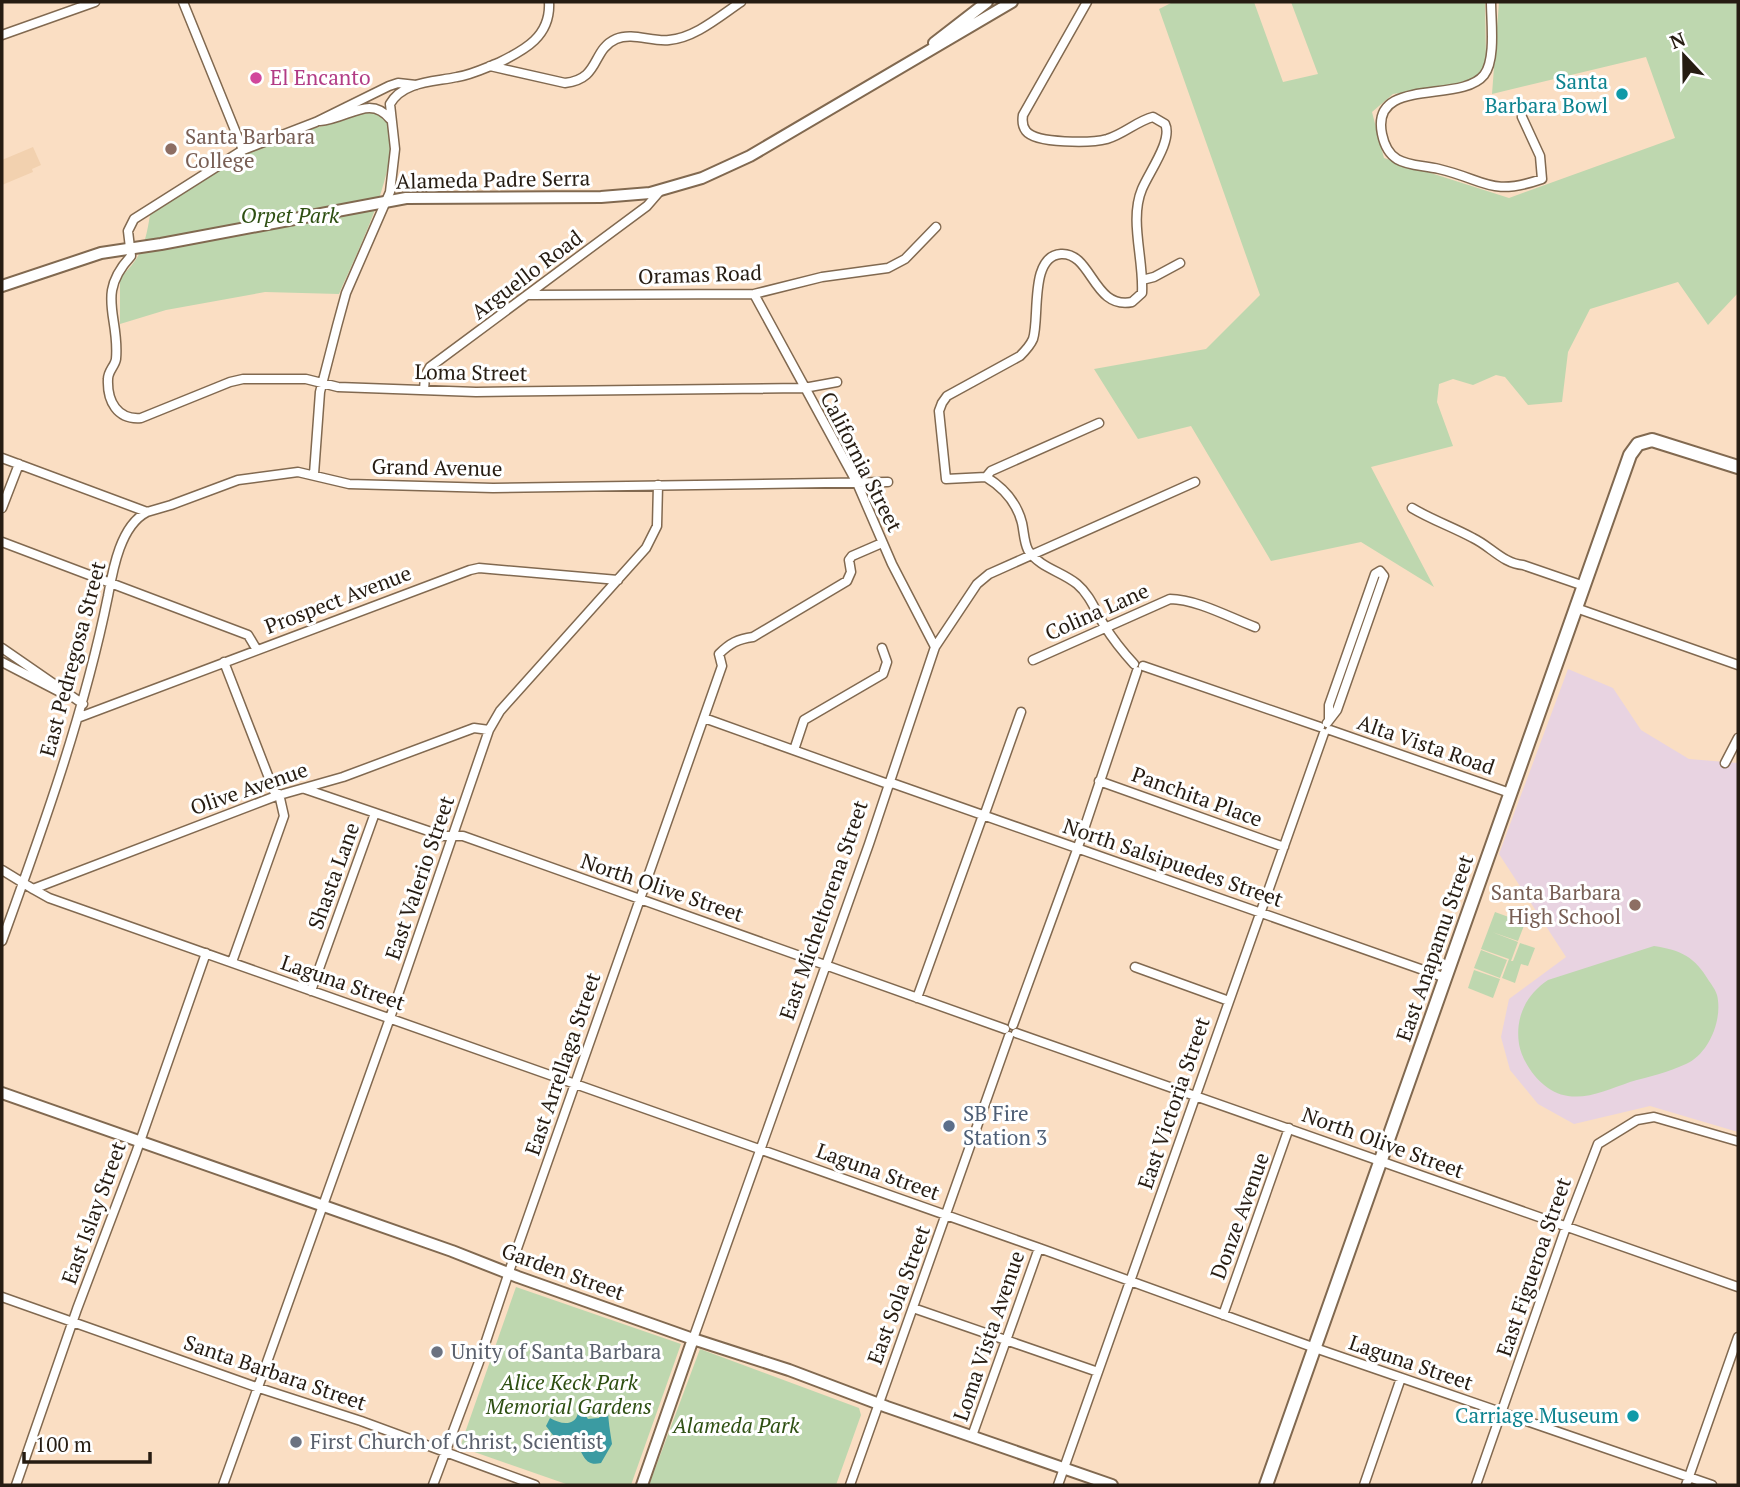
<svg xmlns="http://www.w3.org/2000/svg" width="1740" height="1487" viewBox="0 0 1740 1487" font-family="'PT Serif',serif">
	<rect width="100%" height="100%" fill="#fadec3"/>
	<path fill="#f2d1af" d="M33,147L41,165L32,169L33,172L2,185V160Z"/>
	<path fill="#e8d3e1" d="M1568,669L1613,688L1641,730L1689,759L1738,763V1132L1650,1106L1574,1124L1538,1104L1510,1070L1501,1037L1509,999L1566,957L1499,854Z"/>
	<path fill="#bed7af" d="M1173,2H1254L1283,82L1318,74L1291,2H1485L1486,59L1480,75L1465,83L1393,94L1372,112L1384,158L1509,198L1675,138L1646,57L1492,94L1499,2H1738V293L1708,325L1678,282L1590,309L1568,352L1562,402L1528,405L1505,377L1496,375L1473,385L1453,379L1439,384L1437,402L1453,446L1371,467L1434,587L1361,542L1271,561L1191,426L1138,439L1094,369L1206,349L1260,295L1159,9Z
		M375,111C375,111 383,117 384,117C410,151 354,258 339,294L265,292L166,310L120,324V278C142,256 145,245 150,215L247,152L296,133L342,121L364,112Z
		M1495,912L1525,923L1518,941L1492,932L1518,942L1511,961H1513L1520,943L1535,948L1528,966L1521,964L1515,983L1502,978L1509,959L1481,949Z
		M1654,946C1681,950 1695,957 1709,981C1712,985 1716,991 1717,995C1723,1019 1709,1054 1686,1064C1669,1072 1648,1077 1630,1082C1610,1089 1589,1099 1568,1096C1544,1093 1523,1066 1519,1044C1515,1017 1526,995 1548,980Z
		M1481,950L1507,960L1500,978L1474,968Z
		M1474,970L1500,979L1493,998L1468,988Z
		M516,1287L681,1344L631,1485H569L460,1447Z
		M700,1349L859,1408L861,1415L836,1485H649Z"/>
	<path fill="#3b9ba2" d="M604,1408L608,1409C608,1420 610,1431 612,1444L601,1463C585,1467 584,1455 577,1445L563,1443L556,1439L546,1426L550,1418C560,1424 575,1427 578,1413L583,1412L588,1419L599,1418Z"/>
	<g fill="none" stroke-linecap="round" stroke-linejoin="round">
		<g stroke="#816950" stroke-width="11">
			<path id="minor" d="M183,2L243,150
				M1087,2L1023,115C1022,121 1022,126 1026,131C1036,144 1092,143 1107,139C1124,134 1137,121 1153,117L1165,124C1173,140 1149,172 1142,189C1129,220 1144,259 1142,293L1132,302C1093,310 1092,252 1061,254C1029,256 1040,318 1033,339C1030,346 1025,351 1020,356L947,396L942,403L939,411L946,479L986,477L991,471L1099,423
				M1491,2C1491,21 1496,60 1484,75C1461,104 1370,76 1382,134C1389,168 1412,163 1439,169C1486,180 1490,197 1542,179L1540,156L1522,117
				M2,35L95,2
				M490,66L565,83C601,79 591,50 616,39C632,32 652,42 669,40C695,38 720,16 741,2
				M416,85L398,83L389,86L316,122L243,150L134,219L128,231L131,256C95,295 120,316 116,359C115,366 108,371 108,379C107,401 117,420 141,418L230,382L243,379H306L338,387L476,392L804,388L837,382
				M320,121C348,119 370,94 390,119
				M1142,280L1154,277L1180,263
				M754,294L857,483L892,564L935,647
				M530,295L754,294L822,277L888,268L905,259L936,227
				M424,390L425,376L430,367L647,206L660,191
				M2,458L147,512L171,505L238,480L298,472L349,484L493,488L888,482
				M314,474L320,392L337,326L346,293L390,192L395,149L390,104C403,81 434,82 457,77C471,75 485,68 498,63C525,50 551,36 549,2
				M986,477C1004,488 1017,503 1022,523C1024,532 1024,542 1028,550C1040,568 1061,571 1077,584C1090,595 1095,610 1104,625C1112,638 1123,652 1134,664
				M2,508L19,464
				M1412,508C1432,520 1453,527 1473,538C1490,546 1504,564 1523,565L1584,586
				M2,542L248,635L257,650
				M1576,608L1738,665
				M2,648L83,704
				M1033,660L1170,599C1196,599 1231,618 1255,627
				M2,662L58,691
				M224,662L276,796
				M1143,666L1320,727
				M80,717L470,570L479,568L618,580
				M704,718L888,784
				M1327,723L1337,710L1384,576L1380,571L1375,574L1329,705V719
				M1330,730L1510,793
				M794,750L804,720L883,674L887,662L882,648
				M1725,763L1738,738
				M1099,781L1284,847
				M889,782L1446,978
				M305,789L443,836H463L1005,1029
				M984,816L1021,712
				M2,870L33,889L276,796L343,777L474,728L489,730
				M33,889L49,898L1039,1248L1315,1348L1712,1485
				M2,941C43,828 84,714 108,596C113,568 121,525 147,512
				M232,962L284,816L279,794
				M1135,967L1229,1001
				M311,991L375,813
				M917,998L983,815
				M1013,1025L1078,847L1137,671
				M1016,1033L1738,1287
				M2,1297L259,1388L361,1421L535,1485
				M913,1308L1098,1372
				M1223,1315L1289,1128
				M693,1339L869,844L935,647L977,584L989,574L1195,482
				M972,1436L1039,1248
				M16,1485L77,1309L136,1153L206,953
				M223,1485L390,1018L489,730L500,711L646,548L657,526L658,485
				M433,1485L479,1362L513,1260L722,666L719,654C730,643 738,639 753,637L847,581L851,572L849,560L852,556L882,543
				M850,1485L1009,1036
				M1058,1485L1324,733
				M1364,1485L1401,1378
				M1476,1485L1566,1227L1598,1144L1637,1120L1654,1117L1737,1141
				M1686,1485L1738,1337"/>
		</g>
		<g stroke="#816950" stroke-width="14">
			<path id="tertiary" d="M934,43L987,2
				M2,286L101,253L161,244L406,198L601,197L650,193L702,178L750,156L1012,2
				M2,1093L452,1251L518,1277L693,1339L789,1370L887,1407L1112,1485
				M642,1485L693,1339"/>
		</g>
		<g stroke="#816950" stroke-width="16">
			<path id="secondary" d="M1266,1485L1630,455L1638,444L1652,440L1738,467"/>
		</g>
		<use href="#minor" stroke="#fff" stroke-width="8"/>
		<use href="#tertiary" stroke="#fff" stroke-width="10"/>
		<use href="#secondary" stroke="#fff" stroke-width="12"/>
	</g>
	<circle fill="#d1479c" stroke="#fff" stroke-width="2.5" cx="256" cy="78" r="7"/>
	<g fill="#0f9aa8" stroke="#fff" stroke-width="2.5">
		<circle cx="1622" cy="94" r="7"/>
		<circle cx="1633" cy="1416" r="7"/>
	</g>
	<g fill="#8d6e63" stroke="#fff" stroke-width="2.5">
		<circle cx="171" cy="149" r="7"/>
		<circle cx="1635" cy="905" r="7"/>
	</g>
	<circle fill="#5c6f8a" stroke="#fff" stroke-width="2.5" cx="949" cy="1126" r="7"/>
	<g fill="#6b7280" stroke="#fff" stroke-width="2.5">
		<circle cx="437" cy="1352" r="7"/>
		<circle cx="296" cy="1442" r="7"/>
	</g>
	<g text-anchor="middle" stroke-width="6" stroke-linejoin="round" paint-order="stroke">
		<g font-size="21" fill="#b23c85" stroke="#fff" text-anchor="start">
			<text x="270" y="85">El Encanto</text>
		</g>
		<g font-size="21" fill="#0d838f" stroke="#fff" text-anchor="end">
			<text x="1608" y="89">Santa<tspan x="1608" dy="24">Barbara Bowl</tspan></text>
			<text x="1619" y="1423">Carriage Museum</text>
		</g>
		<g font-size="21" fill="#785e54" stroke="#fff" text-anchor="start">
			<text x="185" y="144">Santa Barbara<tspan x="185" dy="24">College</tspan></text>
			<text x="1621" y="900" text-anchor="end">Santa Barbara<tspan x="1621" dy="24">High School</tspan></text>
		</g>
		<g font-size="21" fill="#261c12" stroke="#fff">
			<text transform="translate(493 180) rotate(-1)" y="7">Alameda Padre Serra</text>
			<text transform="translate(527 275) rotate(-37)" y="7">Arguello Road</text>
			<text transform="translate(700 275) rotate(-2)" y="7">Oramas Road</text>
			<text transform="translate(471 373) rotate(1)" y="7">Loma Street</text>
			<text transform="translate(861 462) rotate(63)" y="7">California Street</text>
			<text transform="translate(437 468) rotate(1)" y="7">Grand Avenue</text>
			<text transform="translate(338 600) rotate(-21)" y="7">Prospect Avenue</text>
			<text transform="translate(1097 612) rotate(-24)" y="7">Colina Lane</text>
			<text transform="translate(73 659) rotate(-75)" y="7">East Pedregosa Street</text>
			<text transform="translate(1426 745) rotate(19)" y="7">Alta Vista Road</text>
			<text transform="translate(249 789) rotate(-19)" y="7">Olive Avenue</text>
			<text transform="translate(1197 797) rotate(20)" y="7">Panchita Place</text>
			<text transform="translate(1173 863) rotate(19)" y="7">North Salsipuedes Street</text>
			<text transform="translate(334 876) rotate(-70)" y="7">Shasta Lane</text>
			<text transform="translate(420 878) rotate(-71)" y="7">East Valerio Street</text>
			<text transform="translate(662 888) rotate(19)" y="7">North Olive Street</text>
			<text transform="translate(824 910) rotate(-71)" y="7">East Micheltorena Street</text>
			<text transform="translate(1435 948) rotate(-71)" y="7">East Anapamu Street</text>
			<text transform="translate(343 983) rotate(19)" y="7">Laguna Street</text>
			<text transform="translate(563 1064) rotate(-71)" y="7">East Arrellaga Street</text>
			<text transform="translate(1174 1103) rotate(-71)" y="7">East Victoria Street</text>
			<text transform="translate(1383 1143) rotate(20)" y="7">North Olive Street</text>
			<text transform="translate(878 1172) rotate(20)" y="7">Laguna Street</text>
			<text transform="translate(94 1213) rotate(-70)" y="7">East Islay Street</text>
			<text transform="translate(1240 1216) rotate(-70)" y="7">Donze Avenue</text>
			<text transform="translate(1534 1267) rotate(-71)" y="7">East Figueroa Street</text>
			<text transform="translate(563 1272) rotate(20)" y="7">Garden Street</text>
			<text transform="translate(899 1295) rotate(-70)" y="7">East Sola Street</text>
			<text transform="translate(989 1336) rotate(-71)" y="7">Loma Vista Avenue</text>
			<text transform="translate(1411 1363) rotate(19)" y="7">Laguna Street</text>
			<text transform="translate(275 1373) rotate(19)" y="7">Santa Barbara Street</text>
		</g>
		<g font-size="21" font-style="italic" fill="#2e4f12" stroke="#fff">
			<text x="290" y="223">Orpet Park</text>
			<text x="569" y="1390">Alice Keck Park<tspan x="569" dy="24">Memorial Gardens</tspan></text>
			<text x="736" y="1433">Alameda Park</text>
		</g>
		<g font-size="21" fill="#4e5e75" stroke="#fff" text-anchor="start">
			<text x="963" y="1121">SB Fire<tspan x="963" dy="24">Station 3</tspan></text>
		</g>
		<g font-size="21" fill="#5b616d" stroke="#fff" text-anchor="start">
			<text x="451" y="1359">Unity of Santa Barbara</text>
			<text x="310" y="1449">First Church of Christ, Scientist</text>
		</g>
	</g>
	<rect width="1740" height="1487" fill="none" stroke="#261c12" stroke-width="7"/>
	<g transform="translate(1684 56) rotate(338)" stroke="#ffffff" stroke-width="5" paint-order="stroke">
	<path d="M0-5L12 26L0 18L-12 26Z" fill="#261c12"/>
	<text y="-10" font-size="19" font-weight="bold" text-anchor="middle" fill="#261c12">N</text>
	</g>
	<path d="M24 1452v10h126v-10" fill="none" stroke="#261c12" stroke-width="3.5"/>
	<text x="35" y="1452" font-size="21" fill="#261c12" stroke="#ffffff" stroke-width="5" paint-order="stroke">100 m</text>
</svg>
